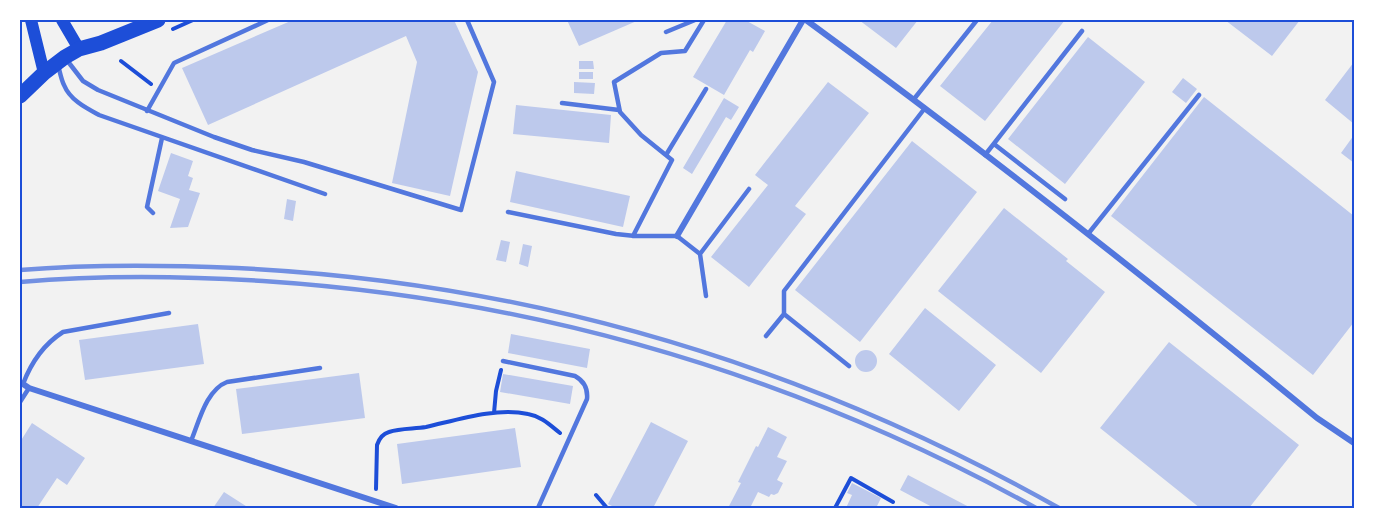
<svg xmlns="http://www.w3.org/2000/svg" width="1374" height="528" viewBox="0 0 1374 528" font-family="'Open Sans',sans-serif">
	<rect width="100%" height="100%" fill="#f2f2f2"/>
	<path fill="#bdc9ec" d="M293,20H454L478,72L450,196L392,183L417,62L406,36L208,125L182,68Z
		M567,20H639L579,46Z
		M727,20H745L765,31L753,52L750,50L724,95L693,77Z
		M859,20H918L896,48Z
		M993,20H1065L985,121L940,86Z
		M1225,20H1300L1272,56Z
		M1088,37L1145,82L1065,184L1008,139Z
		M579,61H593L594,69H579Z
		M1354,62V124L1325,100Z
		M579,72H593V79H579Z
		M1183,78L1197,89L1186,103L1172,92Z
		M574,82L595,83L594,94L574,93Z
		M828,82L869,113L795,206L806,214L749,287L711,257L768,185L755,175Z
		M1204,97L1354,216V322L1313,375L1111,216Z
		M724,98L739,107L731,120L726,117L692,174L683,168Z
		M516,105L611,115L609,143L513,134Z
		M1354,135V163L1341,153Z
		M912,141L977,192L860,342L795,290Z
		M171,153L193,161L188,176L193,178L189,190L200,193L188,227L170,228L180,199L158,191Z
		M516,171L630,196L623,227L510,202Z
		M287,199L296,201L293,221L284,219Z
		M1004,208L1068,259L1066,261L1105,292L1041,373L938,291Z
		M501,240L510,242L506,262L496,260Z
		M523,244L532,246L528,267L519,264Z
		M925,308L996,365L959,411L889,354Z
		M198,324L204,364L85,380L79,340Z
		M511,334L590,349L587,368L508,353Z
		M1169,342L1299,445L1249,508H1200L1100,428Z
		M855 361a11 11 0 1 1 22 0a11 11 0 1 1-22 0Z
		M359,373L365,418L242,434L236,389Z
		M503,374L573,386L570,404L500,392Z
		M651,422L688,441L653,508H616L608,504Z
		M32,423L85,458L67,485L57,478L37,508H20V458L22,455L20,453V442Z
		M768,427L787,437L777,457L787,461L777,480L783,483L778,493L774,495L771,494L769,497L758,492L750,508H728L741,483L738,482L756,446L758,447Z
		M515,428L521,467L402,484L397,444Z
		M908,475L971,508H934L900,490Z
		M852,483L881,498L876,508H846L852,495L847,493Z
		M224,492L249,508H213Z"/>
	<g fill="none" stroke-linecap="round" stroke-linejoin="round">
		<path stroke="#1d4ed8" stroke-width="4" d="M173,29L193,20
			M121,61L151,84
			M494,413L496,391L501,370
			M376,489L377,445C379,439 382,434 389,432C400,428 414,429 426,427C457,420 496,407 528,414C541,416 550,425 560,433
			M596,495L607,508
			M835,508L851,478L893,502"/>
		<path stroke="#5277de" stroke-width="4.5" d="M666,32L695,20
			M66,59L83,81L98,90L214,137L252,150L304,162L461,210L494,82L467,20
			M58,65C60,72 61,79 64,85C70,100 86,108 99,115L325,194
			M914,99L977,20
			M562,103L619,110
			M147,111L174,63L268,20
			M994,144L1065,199
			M666,155L706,89
			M985,155L1082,31
			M508,212L616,234L635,236H677L700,254L749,189
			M153,213L147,207L162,138
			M1088,234L1199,95
			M633,236L672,160L641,135L620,112L614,82L661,53L685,51L704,20
			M700,254L706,296
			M766,336L784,314
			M503,361L575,376C584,381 588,389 587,399L538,508
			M849,366L784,314V291L925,108
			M23,384C31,363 44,344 63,332L169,313
			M20,402L29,388
			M191,441C199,422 206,390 227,382L320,368"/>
		<path stroke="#5277de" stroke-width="6" d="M806,20C980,147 1150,281 1317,418L1354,443
			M677,236L803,20
			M23,384L29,388L396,508"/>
		<path stroke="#1d4ed8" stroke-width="12" d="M31,20L44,73
			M62,20L79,49"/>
		<path stroke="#1d4ed8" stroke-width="15" d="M20,96L44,73L65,57L79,49L101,43L158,20"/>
		<path stroke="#7290e2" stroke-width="4.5" d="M20,270C92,264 165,265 237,268C529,282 805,365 1059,508
			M20,282C101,275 182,276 263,281C538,299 795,375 1036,508"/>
	</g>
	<rect width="1374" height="528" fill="none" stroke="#ffffff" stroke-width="42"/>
	<rect x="21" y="21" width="1332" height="486" fill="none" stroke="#1d4ed8" stroke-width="2"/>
</svg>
